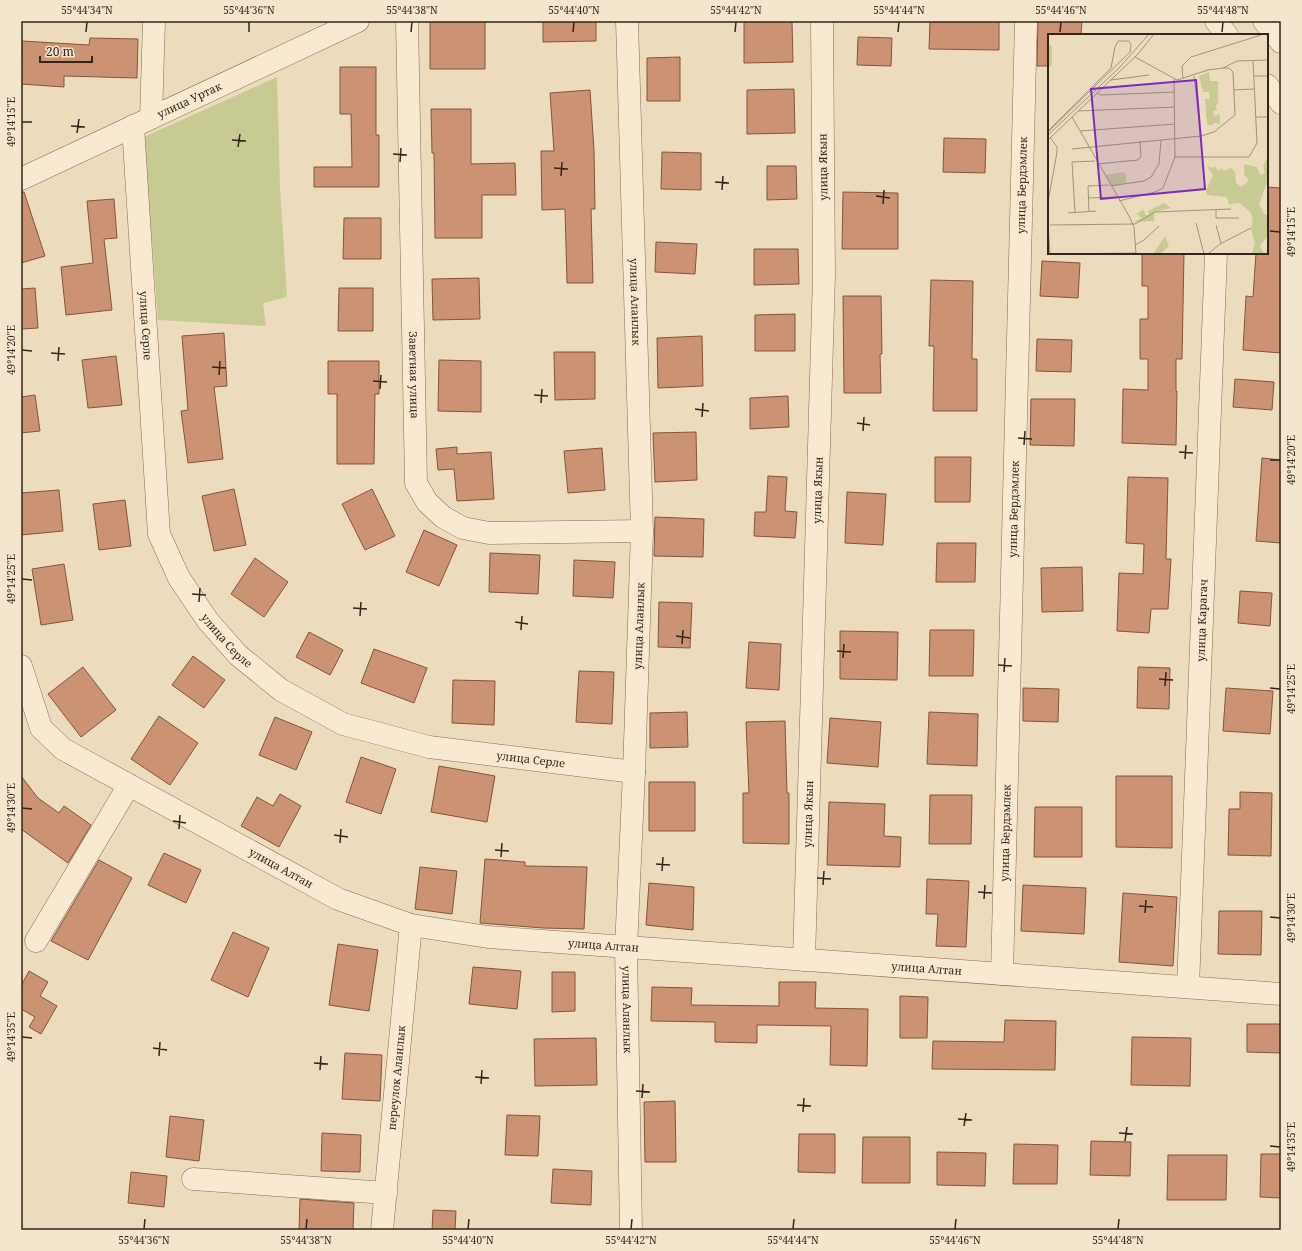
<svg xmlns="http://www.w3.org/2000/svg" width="1302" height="1251" viewBox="0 0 1302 1251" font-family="'Noto Serif',serif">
	<rect width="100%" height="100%" fill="#eddbbd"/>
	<path fill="#c7ca92" d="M277,77L280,187L287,297L263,303L266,326L158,320L144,137Z"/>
	<path fill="#cb9273" stroke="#83543d" d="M430,21H485V69H430Z
		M543,21H596V41L543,42Z
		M792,21L793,62L744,63V22Z
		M930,21H999V50L929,49Z
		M1038,21H1082L1081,35H1049V66H1037Z
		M858,37L892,38L891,66L857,65Z
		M90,38L138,39L137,78L64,76V87L21,84L22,41L89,45Z
		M680,57V101H647V58Z
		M340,67H376V135H379V187H314V167H352L351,114H340Z
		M794,89L795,133L747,134V90Z
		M590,90L594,150L595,209H591L593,283H567L565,209L542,210L541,151H554L550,93Z
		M431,109H471V164L515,163L516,195H482V238H435L434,153H432Z
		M944,138L986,139L985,173L943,172Z
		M662,152L701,153V190L661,189Z
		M767,166H796L797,199L767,200Z
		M1267,187L1281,188V353L1243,350L1246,296L1253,297L1256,253H1267Z
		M21,192H24L45,256L21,263Z
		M843,192L898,193V249H842Z
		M114,199L117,238L104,239L112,310L66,315L61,267L93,263L87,201Z
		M344,218H381V259H343Z
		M656,242L697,244L695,274L655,272Z
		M754,249H798L799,284L754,285Z
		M1142,253H1184L1182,359H1176V391H1177L1176,445L1122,443L1123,389L1148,390V359H1140V319H1148V286H1142Z
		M1042,261L1080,263L1078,298L1040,296Z
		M479,278L480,319L433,320L432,279Z
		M931,280L973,281L972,359H977V411H933L934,346H929Z
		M35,288L38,328L21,329V289Z
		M339,288H373V331H338Z
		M843,296H881L882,354H880L881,393H844Z
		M795,314V351H755V315Z
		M224,333L227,386L214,387L223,459L188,463L181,411L188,410L182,336Z
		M702,336L703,386L658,388L657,338Z
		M1037,339L1072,340L1071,372L1036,371Z
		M554,352H595V399L555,400Z
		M116,356L122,405L88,408L82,360Z
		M439,360L481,361V412L438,411Z
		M328,361H379V394H375L374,464H337V394H328Z
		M1235,379L1274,382L1272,410L1233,407Z
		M35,395L40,431L21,433V397Z
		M788,396L789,427L750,429V398Z
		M1031,399H1075L1074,446L1030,445Z
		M696,432L697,480L655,482L653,433Z
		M457,447V454L491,452L494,499L457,501L454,469L438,470L436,449Z
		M602,448L605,490L568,493L564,451Z
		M935,457H971L970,502H935Z
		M1262,458L1281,460V543L1256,541Z
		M768,476L787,477L785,511L797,512L795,538L754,536L755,512H766Z
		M1128,477L1168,478L1166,559H1171L1168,609H1151L1149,633L1117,631L1119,573L1143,574L1144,544L1126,543Z
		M234,489L246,545L214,551L202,496Z
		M372,489L395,536L365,550L342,504Z
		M59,490L63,531L21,535V493Z
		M847,492L886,494L883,545L845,543Z
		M125,500L131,546L99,550L93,504Z
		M655,517L704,519L703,557L654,556Z
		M424,530L457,545L439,586L406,572Z
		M937,543H976L975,582H936Z
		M490,553L540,555L538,594L489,592Z
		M255,558L288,582L264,617L231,594Z
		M574,560L615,562L613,598L573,596Z
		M64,564L73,620L41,625L32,569Z
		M1082,567L1083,611L1042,612L1041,568Z
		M1240,591L1272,593L1270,626L1238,623Z
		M659,602L692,603L690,648L658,647Z
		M930,630H974L973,676H929Z
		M840,631L898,632L897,680L840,679Z
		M309,632L343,650L330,675L296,657Z
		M749,642L781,644L779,690L746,688Z
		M374,649L427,668L414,703L361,683Z
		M193,656L225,680L204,708L172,685Z
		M83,667L116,710L81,737L48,694Z
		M1138,667L1170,668L1169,709L1137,708Z
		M579,671L614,672L612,724L576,722Z
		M453,680L495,681L494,725L452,723Z
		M1023,688L1059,689L1058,722L1023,721Z
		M1226,688L1273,691L1270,734L1223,731Z
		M687,712L688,747L650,748V713Z
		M929,712L978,714L977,766L927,764Z
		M159,716L198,743L170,785L131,759Z
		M275,717L312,732L296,770L259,755Z
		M830,718L881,722L878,767L827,763Z
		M785,721L787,793H789V844L743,843V793H749L746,722Z
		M361,757L396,769L381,814L346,802Z
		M439,766L495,776L487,822L431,812Z
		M21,776L38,798L59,813L64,806L91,825L68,863L21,829Z
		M1116,776H1172V848L1116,847Z
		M649,782H695V831H649Z
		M1240,792L1272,793L1271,856L1228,855L1229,809H1240Z
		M280,794L301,806L279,847L241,826L257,797L273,806Z
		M930,795H972L971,844H929Z
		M829,802L885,804L884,836L901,837L900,867L827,865Z
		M1035,807H1082V857H1034Z
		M164,853L201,870L186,903L148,885Z
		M485,859L525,862V866L587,867L584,929L543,928L480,923Z
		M99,860L132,878L88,960L51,941Z
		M420,867L457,871L452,914L415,909Z
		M927,879L969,881L966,947L936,946L938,914H926Z
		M649,883L694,887L693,930L646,925Z
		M1023,885L1086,888L1084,934L1021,931Z
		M1123,893L1177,897L1173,966L1119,962Z
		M1219,911H1262L1261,955L1218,954Z
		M233,932L269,948L248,997L211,980Z
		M338,944L378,950L369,1011L329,1005Z
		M473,967L521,971L517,1009L469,1004Z
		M29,971L48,982L40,996L57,1006L41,1034L29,1027L35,1017L21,1009V986Z
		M552,972H575V1011L552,1012Z
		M779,982H816L815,1008L868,1009L867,1066L830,1065L831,1026L757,1025V1043L715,1042V1022L651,1021L652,987L692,988L691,1005L779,1006Z
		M900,996L928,997L927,1038H900Z
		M1005,1020L1056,1021L1055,1070L932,1069L933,1041L1004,1042Z
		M1247,1024H1281V1053L1247,1052Z
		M1132,1037L1191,1038L1190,1086L1131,1085Z
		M596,1038L597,1085L535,1086L534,1039Z
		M345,1053L382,1055L380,1101L342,1099Z
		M675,1101L676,1162H645L644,1102Z
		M507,1115L540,1116L538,1156L505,1155Z
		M170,1116L204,1120L199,1161L166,1157Z
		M322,1133L361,1135L360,1172L321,1171Z
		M799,1134H835V1173L798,1172Z
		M863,1137H910V1183H862Z
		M1091,1141L1131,1142L1130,1176L1090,1175Z
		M1014,1144L1058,1145L1057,1184H1013Z
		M937,1152L986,1153L985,1186L937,1185Z
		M1261,1154H1281V1198L1260,1197Z
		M1168,1155H1227L1226,1200H1167Z
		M553,1169L592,1171L591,1205L551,1203Z
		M131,1172L167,1176L164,1207L128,1203Z
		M300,1199L354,1203L353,1230H299Z
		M433,1210L456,1211L455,1230H432Z"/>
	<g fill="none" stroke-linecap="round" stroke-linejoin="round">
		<g stroke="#846c57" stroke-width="23">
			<g id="minor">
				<path id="s1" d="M407,21L416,483L427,502L443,517L463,528L489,533L642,531"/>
				<path id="s2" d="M627,21L642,531L634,772L626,948L631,1230"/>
				<path d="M1216,21L1227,35"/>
				<path d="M1264,21L1281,42"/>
				<path d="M1267,85L1281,103"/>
				<path d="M151,118L154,21"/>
				<path id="s3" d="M133,126L159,534L179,578L208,621L238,655L281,690L343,724L429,747L634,772"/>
				<path id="s4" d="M21,179L358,21"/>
				<path id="s5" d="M21,666L41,728L63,749L338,899L411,925L488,937L1281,994"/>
				<path d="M36,941L129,785"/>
				<path id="s6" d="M804,960L824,275L822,21"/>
				<path id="s7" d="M1002,974L1026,21"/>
				<path id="s8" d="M1188,987L1216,253"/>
				<path d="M193,1179L386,1193"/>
				<path id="s9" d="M382,1230L411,925"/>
			</g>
		</g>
		<use href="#minor" stroke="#f8e9d0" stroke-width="22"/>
	</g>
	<path fill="none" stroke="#34251b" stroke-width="1.5" d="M86,32L87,22M249,32V22M411,32L412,22M573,32L574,22M735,32L736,22M898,32L899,22M1060,32L1061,22M1222,32L1223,22M22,122H32M71,126L85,127M77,133L79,119M232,140L246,141M238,147L240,134M393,154L407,155M400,162L401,148M554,168L568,169M561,176L562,162M715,182L729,183M722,190L723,176M876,196L890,198M883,204L884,190M1270,231L1280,232M22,350L32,351M51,353L65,354M58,361L59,347M212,367L226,368M219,375L220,361M373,381L387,382M380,389L381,375M534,395L548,396M541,403L542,389M695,409L709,411M702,417L703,403M857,423L870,425M863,431L864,417M1018,438L1032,439M1024,445L1025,431M1179,452L1193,453M1185,459L1186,445M1270,460H1280M22,579L32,580M192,594L206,595M199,602L200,588M353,608L367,609M360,616L361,602M515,622L528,624M521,630L522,616M676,636L690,638M682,644L683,630M837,651L851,652M843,658L844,644M998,665L1012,666M1004,672L1005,658M1159,679L1173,680M1165,686L1166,672M1270,688L1280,689M22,808L32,809M173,821L186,823M179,829L180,815M334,835L348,837M340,843L341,829M495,850L509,851M501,857L502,843M656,864L670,865M662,871L663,857M817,878L831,879M823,885L824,871M978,892L992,893M984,899L985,885M1139,906L1153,907M1145,913L1146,900M1270,917L1280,918M22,1037L32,1038M153,1048L167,1050M159,1056L160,1042M314,1063L328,1064M320,1070L321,1056M475,1077L489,1078M481,1084L482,1070M636,1091L650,1092M642,1098L643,1084M797,1105L811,1106M803,1112L804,1098M958,1119L972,1120M964,1126L966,1113M1119,1133L1133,1134M1125,1141L1127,1127M1270,1146L1280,1147M144,1229L145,1219M306,1229L307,1219M468,1229L469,1219M631,1229L632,1219M793,1229L794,1219M955,1229L956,1219M1118,1229L1119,1219"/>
	<g text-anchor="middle" stroke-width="3.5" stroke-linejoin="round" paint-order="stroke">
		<g font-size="11" fill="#34251b" stroke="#f4e6cd">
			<text dy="4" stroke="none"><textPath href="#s4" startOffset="186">улица Уртак</textPath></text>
			<text transform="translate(823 167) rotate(-91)" y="4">улица Якын</text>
			<text dy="4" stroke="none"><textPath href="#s7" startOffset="789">улица Бердэмлек</textPath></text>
			<text dy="4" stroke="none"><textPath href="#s2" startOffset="281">улица Аланлык</textPath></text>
			<text dy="4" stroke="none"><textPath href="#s3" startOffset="200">улица Серле</textPath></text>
			<text dy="4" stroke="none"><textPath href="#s1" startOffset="354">Заветная улица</textPath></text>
			<text dy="4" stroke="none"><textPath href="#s6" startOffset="470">улица Якын</textPath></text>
			<text dy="4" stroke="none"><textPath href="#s7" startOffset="465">улица Бердэмлек</textPath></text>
			<text dy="4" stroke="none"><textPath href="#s8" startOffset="367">улица Карагач</textPath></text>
			<text transform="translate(639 626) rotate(-88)" y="4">улица Аланлык</text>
			<text dy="4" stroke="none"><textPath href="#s3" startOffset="536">улица Серле</textPath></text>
			<text dy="4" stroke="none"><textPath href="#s3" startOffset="872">улица Серле</textPath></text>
			<text dy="4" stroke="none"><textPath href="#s6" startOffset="146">улица Якын</textPath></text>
			<text dy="4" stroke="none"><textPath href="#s7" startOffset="141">улица Бердэмлек</textPath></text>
			<text dy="4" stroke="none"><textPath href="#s5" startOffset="344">улица Алтан</textPath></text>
			<text dy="4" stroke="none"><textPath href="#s5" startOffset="680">улица Алтан</textPath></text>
			<text dy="4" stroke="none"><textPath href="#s5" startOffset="1004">улица Алтан</textPath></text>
			<text dy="4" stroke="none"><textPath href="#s2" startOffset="989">улица Аланлык</textPath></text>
			<text dy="4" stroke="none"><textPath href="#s9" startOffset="153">переулок Аланлык</textPath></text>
		</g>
	</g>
	<g transform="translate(1048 34)">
		<rect width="220" height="220" fill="#eddbbd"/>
		<path d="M0,9L4,13V31L0,34ZM161,38L162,47H170V70L168,71L169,76L165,77L166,82L172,80V90L167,89L163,92L159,90L157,65H162L161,58H155L151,42ZM219,124L220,144L211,171L216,180L220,181L219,203L212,212L216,220H204L207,209L203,195L205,187L203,179L192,169L181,170L179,163L159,161L158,157L165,141L159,132L165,134L166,132L171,137L173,134L176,137L183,134L187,138L188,149L193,153L201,147L196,140V130L209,133L212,141L217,139L215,132ZM75,138L78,140V149L63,152L57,141ZM116,169L123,174L106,178V187L86,188L94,184L88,180L93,177L96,176L97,181H101L100,177ZM117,202L121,212L112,220H105Z" fill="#c7ca92"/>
		<path fill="none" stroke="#a3927c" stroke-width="1" d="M87,23L129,46L160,36L175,34L189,27L220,26M146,42L153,102M206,42H220M135,45L134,32L143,23L213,1M63,46L101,41M185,56L206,55M49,59L53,61L127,58M30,77L127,73M24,83L81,182L86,193L88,220M207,83H220M0,97L63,34L67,13L70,7H81L83,11L82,18L0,98M32,97L127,90M0,101L71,34L101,0M0,106L90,20L106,0M24,115L153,102L166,98L187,81L185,38L181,34H175M127,123H201L209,109L205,26M49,130L90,126L93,122L92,107M62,152L96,147L103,143L111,130L113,106M40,164L68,163M71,167L107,158L115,154L127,123L126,45M0,168L9,118V113L2,103M168,176V184H191M41,177L40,152L61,151M27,178L24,128L47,127M20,179L48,177M148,189L156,220M0,191L2,220M2,191L87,190L107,178L183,175M168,191L173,209M87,211L96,206L111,192M2,220L88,219M160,220L172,210L203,194"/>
		<path fill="#7b2cbf" fill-opacity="0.15" stroke="#7b2cbf" stroke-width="2" d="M148,46L157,155L53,165L43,55Z"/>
		<rect width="220" height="220" fill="none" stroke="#34251b" stroke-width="2"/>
	</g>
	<rect width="1302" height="1251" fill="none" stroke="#f4e6cd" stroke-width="44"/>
	<path d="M40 56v6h52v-6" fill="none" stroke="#34251b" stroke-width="2"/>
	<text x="46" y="56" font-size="12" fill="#34251b" stroke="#f4e6cd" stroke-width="3" paint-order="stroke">20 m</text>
	<rect x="22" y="22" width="1258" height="1207" fill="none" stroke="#34251b" stroke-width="1.5"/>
	<g font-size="10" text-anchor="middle" fill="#34251b">
		<text x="87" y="14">55°44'34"N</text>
		<text x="249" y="14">55°44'36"N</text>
		<text x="412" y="14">55°44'38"N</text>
		<text x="574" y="14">55°44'40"N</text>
		<text x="736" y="14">55°44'42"N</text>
		<text x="899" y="14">55°44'44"N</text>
		<text x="1061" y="14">55°44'46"N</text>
		<text x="1223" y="14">55°44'48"N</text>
		<text transform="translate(11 122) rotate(-90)" y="4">49°14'15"E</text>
		<text transform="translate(1291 232) rotate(-90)" y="4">49°14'15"E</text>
		<text transform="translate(11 350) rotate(-90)" y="4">49°14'20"E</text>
		<text transform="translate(1291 460) rotate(-90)" y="4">49°14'20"E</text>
		<text transform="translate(11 579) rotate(-90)" y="4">49°14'25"E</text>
		<text transform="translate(1291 689) rotate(-90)" y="4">49°14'25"E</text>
		<text transform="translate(11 808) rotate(-90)" y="4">49°14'30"E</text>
		<text transform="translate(1291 918) rotate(-90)" y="4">49°14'30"E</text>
		<text transform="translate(11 1037) rotate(-90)" y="4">49°14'35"E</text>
		<text transform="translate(1291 1147) rotate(-90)" y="4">49°14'35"E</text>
		<text x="144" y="1244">55°44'36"N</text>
		<text x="306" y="1244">55°44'38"N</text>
		<text x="468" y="1244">55°44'40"N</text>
		<text x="631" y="1244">55°44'42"N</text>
		<text x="793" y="1244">55°44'44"N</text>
		<text x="955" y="1244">55°44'46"N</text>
		<text x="1118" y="1244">55°44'48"N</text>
	</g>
</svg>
